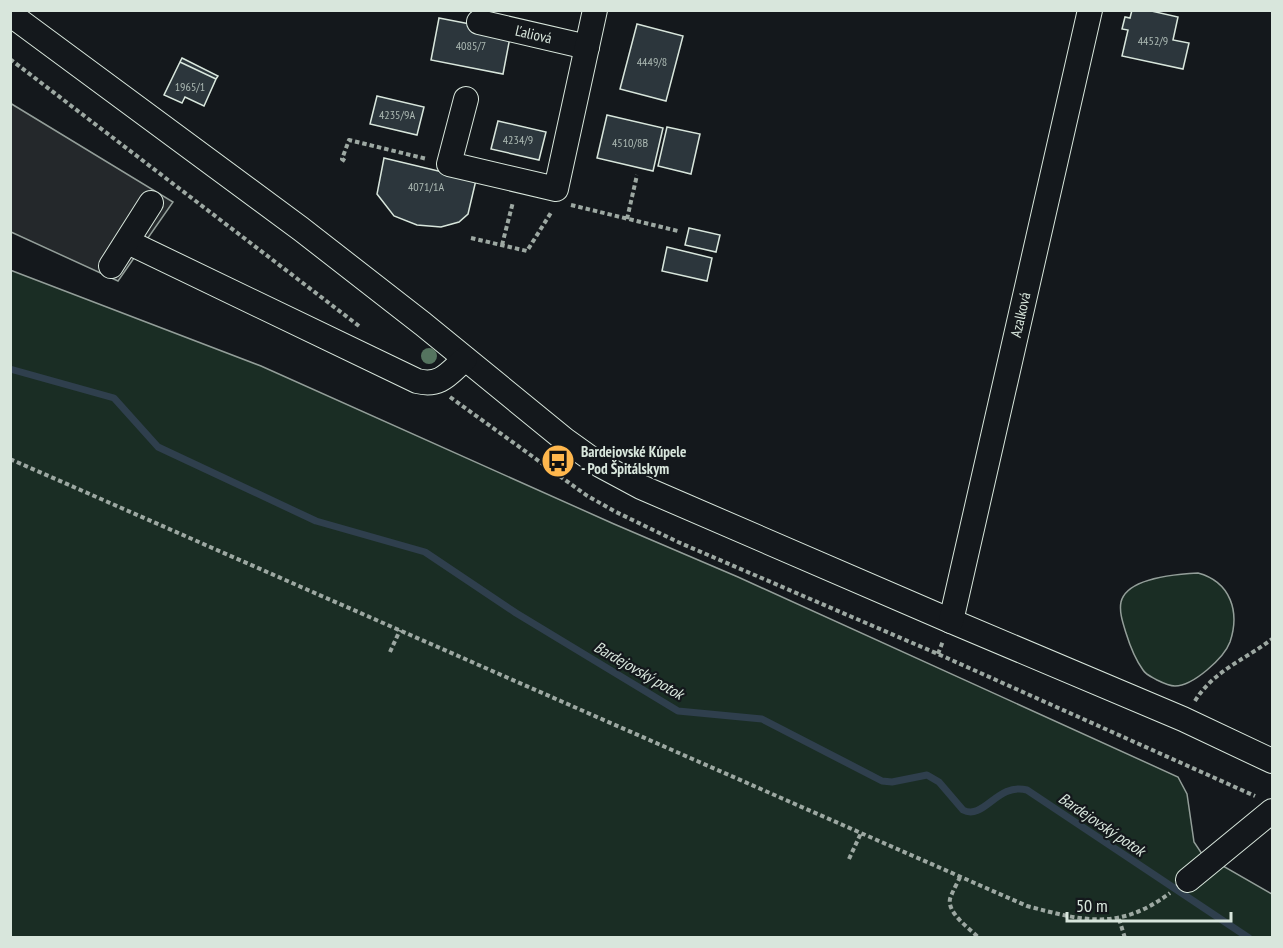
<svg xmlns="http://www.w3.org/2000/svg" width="1283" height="948" viewBox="0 0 1283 948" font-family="'PT Sans Narrow',sans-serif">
	<rect width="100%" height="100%" fill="#14181c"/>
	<path fill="#1a2d24" stroke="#939e99" stroke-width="1.5" d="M10,270L261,366L614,524L738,577L1178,777L1187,794L1194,842L1202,854L1272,894V937H11Z
		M1198,573C1231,582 1240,612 1230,642C1224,658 1193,686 1175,686C1169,686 1163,683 1157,680C1152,677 1146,675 1143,670C1135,659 1130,646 1126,633C1123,623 1119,612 1121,602C1127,577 1178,574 1198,573Z"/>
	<path fill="#24282b" stroke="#939e99" stroke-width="1.5" d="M10,103L173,202L118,281L11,232Z"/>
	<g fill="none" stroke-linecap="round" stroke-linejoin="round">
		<path stroke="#2f3f4d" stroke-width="7" d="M10,369L114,398L158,447L316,521L425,552L516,613L678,711L762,719L882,781L892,782L927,775L939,782L963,810C984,821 997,782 1027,790L1249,938"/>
	</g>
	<path fill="#2c363c" stroke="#d8e6dc" stroke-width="1.5" d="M1132,10H1147L1178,17L1173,40L1189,43L1183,69L1122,56L1128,30L1122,29L1125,17L1130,18Z
		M439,18L511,32L503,74L431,60Z
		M637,24L683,36L666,101L620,89Z
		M182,58L218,76L216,79L180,62Z
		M180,62L216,79L204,106L185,97L182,103L164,95Z
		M377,96L424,107L417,135L370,124Z
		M607,115L663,128L653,171L597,158Z
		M498,121L546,132L539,160L491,149Z
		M667,127L700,134L691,174L658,166Z
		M384,158L476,180L468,214L459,222L441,227L417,225L394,216L377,194Z
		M689,228L720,235L716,252L685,245Z
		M667,247L712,258L707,281L662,271Z"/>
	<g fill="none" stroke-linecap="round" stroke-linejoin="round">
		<g stroke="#d8e6dc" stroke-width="26">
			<g id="minor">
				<path d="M10,14L301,229L423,324L565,440L600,465L641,487L951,621L1183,719L1272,761"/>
				<path id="s1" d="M479,22L587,47"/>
				<path d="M466,99L449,164L556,189L595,10"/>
				<path d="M128,242L417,381C441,387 449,373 465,359"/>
				<path d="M111,266L151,203"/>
				<path id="s2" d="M951,621L1090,10"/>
				<path d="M1188,880L1272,811"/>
			</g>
		</g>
		<path stroke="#9da8a2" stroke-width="4" stroke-dasharray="4.5 3" stroke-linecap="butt" d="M10,59L359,326
			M345,161L342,159L349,140L427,159
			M571,205L678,231
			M627,219L637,175
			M471,238L527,251L552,211
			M502,245L513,202
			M450,397L586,495L614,511L678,542L938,654L1255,796
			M10,459L1027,906C1084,921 1119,931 1170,893
			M390,652L400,630
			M938,654L943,641
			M1195,701C1213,671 1246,659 1272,639
			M849,859L861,833
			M960,877C957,884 952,892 950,899C947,913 970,929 979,938
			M1119,919L1125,938"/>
		<use href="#minor" stroke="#14181c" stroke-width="24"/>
	</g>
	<circle fill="#55745f" cx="429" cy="356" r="8"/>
	<defs>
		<g id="bus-disc" transform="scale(1.725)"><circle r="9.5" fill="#ffb74d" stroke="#14181c"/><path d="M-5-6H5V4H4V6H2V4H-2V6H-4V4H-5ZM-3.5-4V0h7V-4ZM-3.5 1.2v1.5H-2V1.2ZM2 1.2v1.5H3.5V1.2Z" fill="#111"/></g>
	</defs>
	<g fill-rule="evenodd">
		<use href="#bus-disc" x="558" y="461"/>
	</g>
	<g text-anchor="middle" stroke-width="4.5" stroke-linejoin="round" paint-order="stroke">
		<g font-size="12" fill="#adbab4">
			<text x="1153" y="45">4452/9</text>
			<text x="471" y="50">4085/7</text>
			<text x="652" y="66">4449/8</text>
			<text x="190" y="91">1965/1</text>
			<text x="397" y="119">4235/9A</text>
			<text x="518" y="144">4234/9</text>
			<text x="630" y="147">4510/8B</text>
			<text x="426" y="191">4071/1A</text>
		</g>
		<g font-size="15" fill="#d8e6dc" stroke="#14181c">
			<text dy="5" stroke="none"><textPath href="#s1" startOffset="56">Ľaliová</textPath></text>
			<text dy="5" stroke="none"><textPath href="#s2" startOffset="314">Azalková</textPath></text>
		</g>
		<g font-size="15" font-weight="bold" fill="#d8e6dc" stroke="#14181c" text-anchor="start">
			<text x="581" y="457">Bardejovské Kúpele<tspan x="581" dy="17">- Pod Špitálskym</tspan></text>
		</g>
		<g font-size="16" font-style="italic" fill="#d8e6dc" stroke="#14181c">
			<text transform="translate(639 670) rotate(30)" y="6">Bardejovský potok</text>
			<text transform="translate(1102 824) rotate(34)" y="6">Bardejovský potok</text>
		</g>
	</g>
	<rect width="1283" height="948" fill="none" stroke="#d8e6dc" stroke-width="24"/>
	<path d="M1067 912v9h164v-9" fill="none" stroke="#d8e6dc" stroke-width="3"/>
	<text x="1076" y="912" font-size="18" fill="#d8e6dc" stroke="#14181c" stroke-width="4.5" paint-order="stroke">50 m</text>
</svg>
